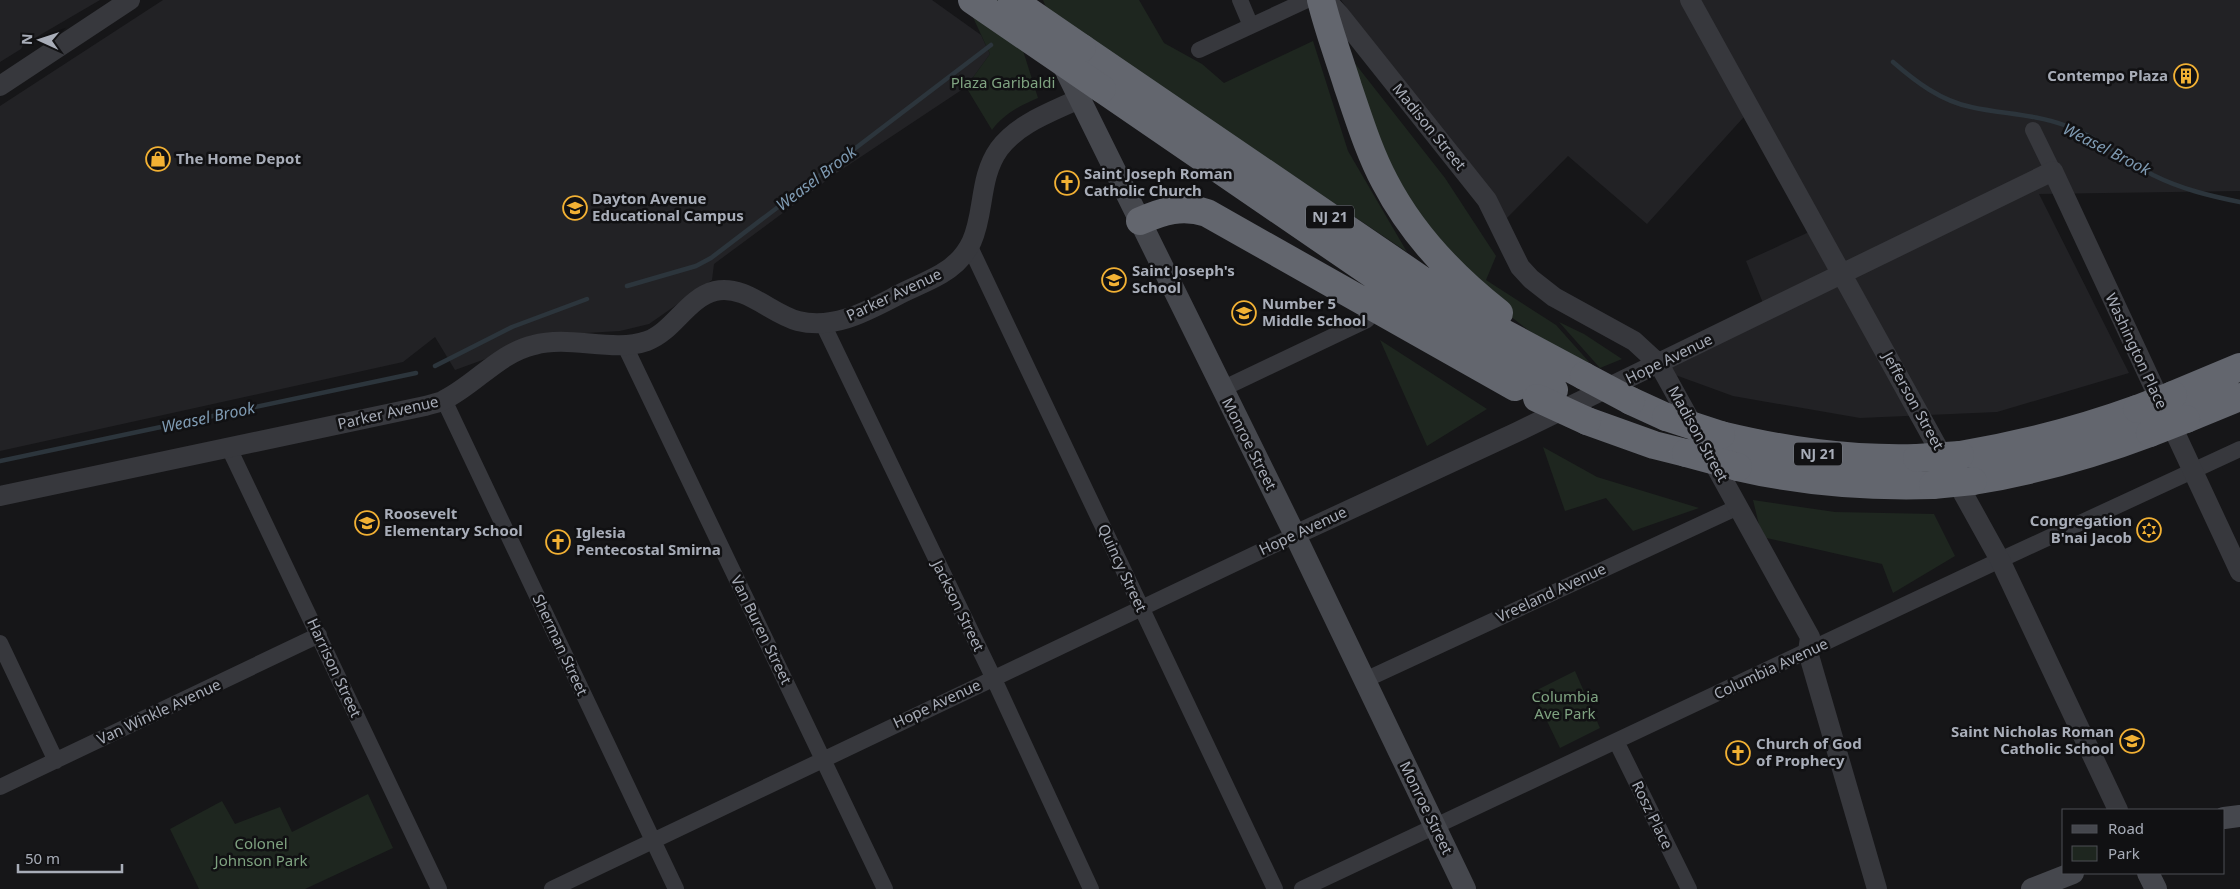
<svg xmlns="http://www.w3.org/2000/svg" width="2240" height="889" viewBox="0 0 2240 889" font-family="'Noto Sans',sans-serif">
	<rect width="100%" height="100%" fill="#161618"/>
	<path fill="#222225" d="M0,0H100L23,45L21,49L0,62Z
		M163,0H932L981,35L990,54L966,87L838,172L714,264L712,280L649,324L620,331L551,335L455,370L435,337L403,362L0,451V106Z
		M1341,0H2240V191L2039,194L2129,373L1997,412L1860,418L1733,396L1648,365L1765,308L1746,261L1820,227L1752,108L1647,224L1568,156L1501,224Z"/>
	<path fill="#1e261f" d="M965,0H1007L1038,98C1019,106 1004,114 992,130L966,87L990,54Z
		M1043,0H1139L1164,43L1202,64L1224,83L1313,41L1348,151L1407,252L1047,10Z
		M1335,38L1445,178L1496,256L1486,280L1556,325L1590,363L1574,357L1528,330L1481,293L1400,198Z
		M1559,322L1584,334L1622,359L1600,368Z
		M1380,340L1487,409L1427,446Z
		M1543,447L1597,477L1699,508L1633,531L1606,498L1565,511Z
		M1753,500L1835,512L1934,514L1955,556L1893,593L1882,564L1762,537Z
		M1575,671L1600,728L1560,748L1533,692Z
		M368,794L393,848L305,889H199L170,829L222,801L235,824L280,807L292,832Z"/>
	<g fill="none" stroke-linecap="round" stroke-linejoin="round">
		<path stroke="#2c353c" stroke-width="4.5" d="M1893,62C1916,82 1941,101 1971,107C2002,114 2034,114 2064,125C2096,136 2123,159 2153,175C2181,189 2210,196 2240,202
			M627,286L696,266L711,258L991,45
			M435,366L512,327L587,299
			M0,461L416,373"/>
		<path stroke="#37383d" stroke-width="16" d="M1240,0L1251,26
			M1199,50L1307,0
			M2033,130L2053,171
			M970,247L1275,889
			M823,324L993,677L1091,889
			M624,344L885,889
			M1222,389L1367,320
			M444,400L676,889
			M228,446L439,889
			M0,643L56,761
			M1365,680L1738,507
			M1616,741L1689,889
			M0,787L319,635
			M552,889L1295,535
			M1302,889L2000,560L2240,449"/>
		<path stroke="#37383d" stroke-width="20" d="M1326,0L1339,14L1487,200L1512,251L1520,267L1531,279L1554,297L1634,341L1659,364L1810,637L1808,652L1877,889
			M1690,0L2000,560L2118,810
			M0,86L130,0
			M0,496L425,406C431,404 439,403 444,400C476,384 499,353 534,345C570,335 613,353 647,341C674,331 687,298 715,291C745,284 771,314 798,321C834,330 867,311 898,295C912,288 927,282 941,274C995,243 970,190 999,149C1018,123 1052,112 1081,98
			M1295,535L1517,432L2053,171L2240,572"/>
		<path stroke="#45474d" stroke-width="22" d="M1061,61L1295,535L1465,889
			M2224,818L2240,816
			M2148,873L2156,889
			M2032,889L2073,873"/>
		<path stroke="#63666e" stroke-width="28" d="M1321,0C1328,29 1339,58 1348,87C1359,119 1369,152 1385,182C1412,234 1453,277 1499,313
			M1082,48L1422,280L1502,332L1584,376
			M1102,89L1410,300L1554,390
			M1140,221C1163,211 1182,205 1207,213L1515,387
			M2173,395L2240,367
			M1631,401L1666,417
			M2186,419L2240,397
			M1587,421L1654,445L1686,453
			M1721,435C1788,451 1848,460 1917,458
			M1960,455C2021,445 2079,430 2137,409
			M1738,467C1802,482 1866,487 1933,485
			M1973,481C2034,471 2092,455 2150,433"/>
		<path stroke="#63666e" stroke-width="28" d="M972,0L1102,89
			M1012,0L1082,48
			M1584,376L1631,401
			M1537,398L1587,421
			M2137,409L2173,395
			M1666,417L1721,435
			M2150,433L2186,419
			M1686,453L1738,467
			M1917,458L1960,455
			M1933,485L1973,481"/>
	</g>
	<defs>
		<g id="building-ring" transform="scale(1.25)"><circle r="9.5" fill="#111113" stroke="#f2b134" stroke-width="1.5"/><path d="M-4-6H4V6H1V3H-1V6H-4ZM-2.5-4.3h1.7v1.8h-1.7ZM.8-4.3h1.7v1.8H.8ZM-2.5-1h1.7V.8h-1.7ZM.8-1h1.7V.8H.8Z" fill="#f2b134"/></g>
		<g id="shop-ring" transform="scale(1.25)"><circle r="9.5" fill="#111113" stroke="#f2b134" stroke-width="1.5"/><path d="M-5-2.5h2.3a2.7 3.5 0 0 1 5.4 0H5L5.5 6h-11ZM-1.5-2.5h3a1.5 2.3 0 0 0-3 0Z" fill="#f2b134"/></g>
		<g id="church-ring" transform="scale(1.25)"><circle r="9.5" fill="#111113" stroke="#f2b134" stroke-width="1.5"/><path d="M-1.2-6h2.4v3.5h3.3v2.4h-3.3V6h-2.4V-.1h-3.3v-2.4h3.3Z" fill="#f2b134"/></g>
		<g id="school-ring" transform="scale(1.25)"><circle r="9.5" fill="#111113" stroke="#f2b134" stroke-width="1.5"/><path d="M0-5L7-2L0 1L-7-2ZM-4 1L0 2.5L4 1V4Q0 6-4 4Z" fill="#f2b134"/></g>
		<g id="synagogue-ring" transform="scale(1.25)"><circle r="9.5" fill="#111113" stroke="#f2b134" stroke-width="1.5"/><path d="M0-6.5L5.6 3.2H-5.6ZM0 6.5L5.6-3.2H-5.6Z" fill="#f2b134"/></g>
	</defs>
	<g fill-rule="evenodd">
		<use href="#building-ring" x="2186" y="76"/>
		<use href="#shop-ring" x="158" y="159"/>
		<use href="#church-ring" x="1067" y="183"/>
		<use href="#school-ring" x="575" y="208"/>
		<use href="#school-ring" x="1114" y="280"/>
		<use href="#school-ring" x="1244" y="313"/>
		<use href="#school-ring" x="367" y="523"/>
		<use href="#synagogue-ring" x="2149" y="530"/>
		<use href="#church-ring" x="558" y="542"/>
		<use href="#school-ring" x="2132" y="741"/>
		<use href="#church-ring" x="1738" y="753"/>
	</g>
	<g text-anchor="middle" stroke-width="5" stroke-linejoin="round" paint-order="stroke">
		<g fill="#111113" stroke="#7b7e86" stroke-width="1">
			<rect x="1306" y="205.5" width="48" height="23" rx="4"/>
			<rect x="1794" y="442.5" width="48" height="23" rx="4"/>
		</g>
		<g font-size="14" font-weight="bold" fill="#a8adb8">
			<text x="1330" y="222">NJ 21</text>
			<text x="1818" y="459">NJ 21</text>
		</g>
		<g font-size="15" font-weight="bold" fill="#a8adb8" stroke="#111113" text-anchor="start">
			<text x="2168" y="81" text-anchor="end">Contempo Plaza</text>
			<text x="176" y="164">The Home Depot</text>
			<text x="1084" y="179">Saint Joseph Roman<tspan x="1084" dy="17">Catholic Church</tspan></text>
			<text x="592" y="204">Dayton Avenue<tspan x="592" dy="17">Educational Campus</tspan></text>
			<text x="1132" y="276">Saint Joseph's<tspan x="1132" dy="17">School</tspan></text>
			<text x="1262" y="309">Number 5<tspan x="1262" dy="17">Middle School</tspan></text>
			<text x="384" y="519">Roosevelt<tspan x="384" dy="17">Elementary School</tspan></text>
			<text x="2132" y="526" text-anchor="end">Congregation<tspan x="2132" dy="17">B'nai Jacob</tspan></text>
			<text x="576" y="538">Iglesia<tspan x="576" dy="17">Pentecostal Smirna</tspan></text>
			<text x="2114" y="737" text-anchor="end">Saint Nicholas Roman<tspan x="2114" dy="17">Catholic School</tspan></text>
			<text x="1756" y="749">Church of God<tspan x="1756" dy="17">of Prophecy</tspan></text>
		</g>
		<g font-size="15" fill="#7fa381" stroke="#111113">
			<text x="1003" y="88">Plaza Garibaldi</text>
			<text x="1565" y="702">Columbia<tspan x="1565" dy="17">Ave Park</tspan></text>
			<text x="261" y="849">Colonel<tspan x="261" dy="17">Johnson Park</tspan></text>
		</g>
		<g font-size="15" fill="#a8adb8" stroke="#111113">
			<text transform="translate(1429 127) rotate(51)" y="5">Madison Street</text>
			<text transform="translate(894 295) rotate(-25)" y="5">Parker Avenue</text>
			<text transform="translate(2136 351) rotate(65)" y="5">Washington Place</text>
			<text transform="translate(1669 359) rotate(-26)" y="5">Hope Avenue</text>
			<text transform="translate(1913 401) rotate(61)" y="5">Jefferson Street</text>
			<text transform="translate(388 413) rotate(-13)" y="5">Parker Avenue</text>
			<text transform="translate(1698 434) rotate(61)" y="5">Madison Street</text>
			<text transform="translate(1249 444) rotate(63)" y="5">Monroe Street</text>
			<text transform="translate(1303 531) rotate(-25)" y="5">Hope Avenue</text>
			<text transform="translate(1122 568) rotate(65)" y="5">Quincy Street</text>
			<text transform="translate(1551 593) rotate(-25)" y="5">Vreeland Avenue</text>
			<text transform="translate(958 606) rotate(64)" y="5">Jackson Street</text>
			<text transform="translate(761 630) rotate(64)" y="5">Van Buren Street</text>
			<text transform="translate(560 645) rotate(65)" y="5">Sherman Street</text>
			<text transform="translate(334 668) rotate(65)" y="5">Harrison Street</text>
			<text transform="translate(1771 669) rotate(-25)" y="5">Columbia Avenue</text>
			<text transform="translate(937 704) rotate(-25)" y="5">Hope Avenue</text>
			<text transform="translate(159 712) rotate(-25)" y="5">Van Winkle Avenue</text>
			<text transform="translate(1426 808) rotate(64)" y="5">Monroe Street</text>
			<text transform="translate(1652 815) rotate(64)" y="5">Rosz Place</text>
		</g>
		<g font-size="16" font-style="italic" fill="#7f9bb3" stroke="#111113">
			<text transform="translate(2107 149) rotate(27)" y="6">Weasel Brook</text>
			<text transform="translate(816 178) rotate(-37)" y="6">Weasel Brook</text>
			<text transform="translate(208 417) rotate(-12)" y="6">Weasel Brook</text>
		</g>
	</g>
	<rect x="2062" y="809" width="162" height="65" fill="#111113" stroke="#4d4f55"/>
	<rect x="2072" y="825" width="25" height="8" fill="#45474d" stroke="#4d4f55"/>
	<text x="2108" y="834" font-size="15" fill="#a8adb8">Road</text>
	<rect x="2072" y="846" width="25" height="15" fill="#1e261f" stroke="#4d4f55"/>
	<text x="2108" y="859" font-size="15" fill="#a8adb8">Park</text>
	<g transform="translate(40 40) rotate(273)" stroke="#111113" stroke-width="4" paint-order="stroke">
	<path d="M0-4L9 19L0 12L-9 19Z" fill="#a8adb8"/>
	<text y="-8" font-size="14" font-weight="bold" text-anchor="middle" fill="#a8adb8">N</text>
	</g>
	<path d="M18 864v8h104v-8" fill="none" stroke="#a8adb8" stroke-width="2.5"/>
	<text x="25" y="864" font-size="15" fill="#a8adb8" stroke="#111113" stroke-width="4" paint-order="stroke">50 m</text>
</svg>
